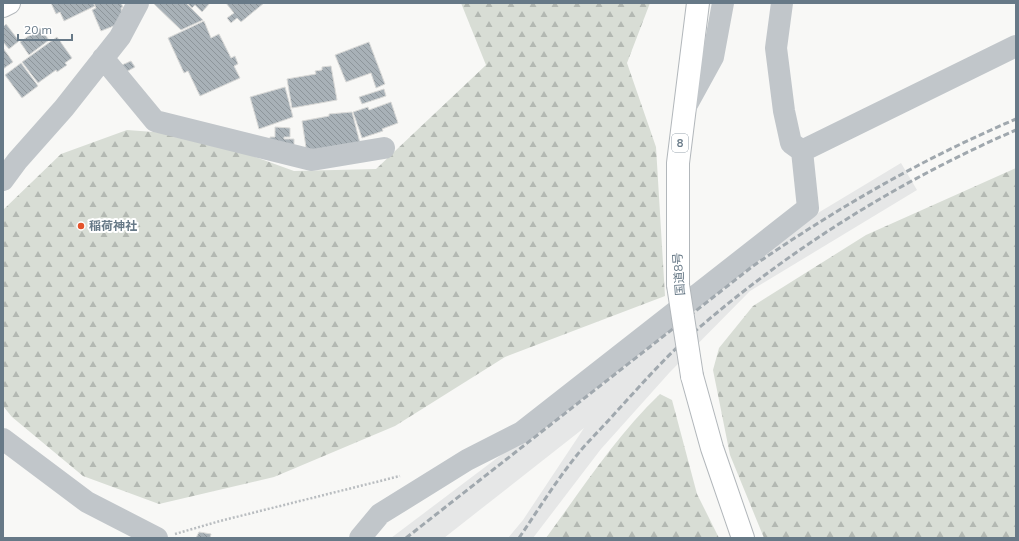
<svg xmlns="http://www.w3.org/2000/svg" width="1019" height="541" viewBox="0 0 1019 541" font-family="Mulish,'Noto Sans JP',sans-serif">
	<defs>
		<pattern id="forest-firs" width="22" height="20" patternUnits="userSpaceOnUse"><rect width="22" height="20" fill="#d8ddd5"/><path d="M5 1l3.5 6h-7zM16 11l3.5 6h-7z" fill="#b3b8b2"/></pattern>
		<pattern id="building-back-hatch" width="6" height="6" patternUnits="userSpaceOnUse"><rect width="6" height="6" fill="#a8b1b7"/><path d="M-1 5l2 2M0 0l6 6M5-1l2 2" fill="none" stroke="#8d959a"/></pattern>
	</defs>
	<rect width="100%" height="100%" fill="#f8f8f6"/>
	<path fill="#e6e7e7" d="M901,163L917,190L750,291L670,372L601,449L533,538H508L523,520L584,428L444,538H391L566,406L783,234Z"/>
	<path fill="url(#forest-firs)" d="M461,3H650L627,63L656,147L665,296L505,357L395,426L274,477L159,504L83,476L12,417L3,406V210L61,154L127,130L194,135L294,171L376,169L486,65Z
		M1016,168V538H764L730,455L713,370L719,348L753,306L866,235Z
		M660,394L672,400L697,494L719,538H546C582,489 616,436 660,394Z"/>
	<path fill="url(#building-back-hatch)" stroke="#dadad8" d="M51,3H93L95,6L64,21L60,12L56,14Z
		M94,3H121L123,7L121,8L123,15L121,23L101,31L92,10L96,8Z
		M153,3H186L203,20L181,30Z
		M187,3H210L202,12L195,5L192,8Z
		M226,3H264L241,22L237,18L231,23L227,18L234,13Z
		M204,21L211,38L219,34L231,58L235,56L238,64L234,66L240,78L200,96L188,71L184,73L168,38Z
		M6,24L19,41L9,49L3,42V27Z
		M40,28L49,40L29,55L20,42Z
		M57,37L72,58L65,63L67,65L57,72L56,70L38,83L22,62Z
		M369,42L385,84L376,88L371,73L346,82L335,55Z
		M3,48L13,62L3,69Z
		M131,61L135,67L126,72L122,65Z
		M21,63L38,86L22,98L5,75Z
		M331,66L337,100L292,108L287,79L316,74L315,71L322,70V67Z
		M285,87L293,117L259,129L250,97Z
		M384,89L386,96L362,104L359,97Z
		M391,102L398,123L382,129L383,131L362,138L353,112L368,107L369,110Z
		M352,112L361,147L307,154L302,121L329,116V114Z
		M275,127L290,128V137H284V139H294V150L270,149V137H275Z
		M199,532L211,534L210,538H196Z"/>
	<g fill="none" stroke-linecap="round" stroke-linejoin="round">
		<g stroke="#b3b8bc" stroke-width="24">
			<path id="major" d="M3,6L9,3"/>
		</g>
		<g stroke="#b2b7bb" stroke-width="24">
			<path id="highway" d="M678,285V163L698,3
				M692,376L712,448L743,538"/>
		</g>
		<path stroke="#b9bdc0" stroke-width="2.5" stroke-dasharray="2 2" stroke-linecap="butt" d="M175,534L220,521L400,476"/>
		<path stroke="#c1c6ca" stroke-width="22" d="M103,58L155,121L312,160L384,148
			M685,108L713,57L723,3
			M802,151L1016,46
			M3,180L17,161L64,108L120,37L138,3
			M3,439L87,502L157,538
			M360,538L380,514L467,460L522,432L808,208L802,151L791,143L784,111L776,48L782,3"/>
		<use href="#major" stroke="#fff" stroke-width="22"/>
		<use href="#highway" stroke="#fff" stroke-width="22"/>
		<path stroke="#a0a8ae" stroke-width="3" stroke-dasharray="6 3" stroke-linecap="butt" d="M406,538L753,266C837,208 922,159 1016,119
			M519,538C538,510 556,481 577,455C589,440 604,426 617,411C639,387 661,362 685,340C783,253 896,182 1016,130"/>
		<g stroke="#b2b7bb" stroke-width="24" stroke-linecap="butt">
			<path id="highway-bridge" d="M678,285L692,376"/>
		</g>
		<use href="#highway-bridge" stroke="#fff" stroke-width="22"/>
	</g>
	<circle fill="#e3532b" stroke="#fff" stroke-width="1.5" cx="81" cy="226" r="4"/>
	<g text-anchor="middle" stroke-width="4" stroke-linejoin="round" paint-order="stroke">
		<rect fill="#fff" stroke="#95a1ab" stroke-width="1" x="672" y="134" width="16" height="18" rx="3"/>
		<g font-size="11" font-weight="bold" fill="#677987">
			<text x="680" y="147">8</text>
		</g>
		<g font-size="12" font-weight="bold" fill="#677987" stroke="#fff" text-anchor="start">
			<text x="89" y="230">稲荷神社</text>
		</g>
		<g font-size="12" fill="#677987" stroke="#fff">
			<text transform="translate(679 274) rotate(-94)" y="4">国道8号</text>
		</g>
	</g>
	<rect width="1019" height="541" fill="none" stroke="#677987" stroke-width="8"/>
	<path d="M18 34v6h54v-6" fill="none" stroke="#677987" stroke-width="2"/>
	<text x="24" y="34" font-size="12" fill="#677987" stroke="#ffffff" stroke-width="3" paint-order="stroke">20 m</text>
</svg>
